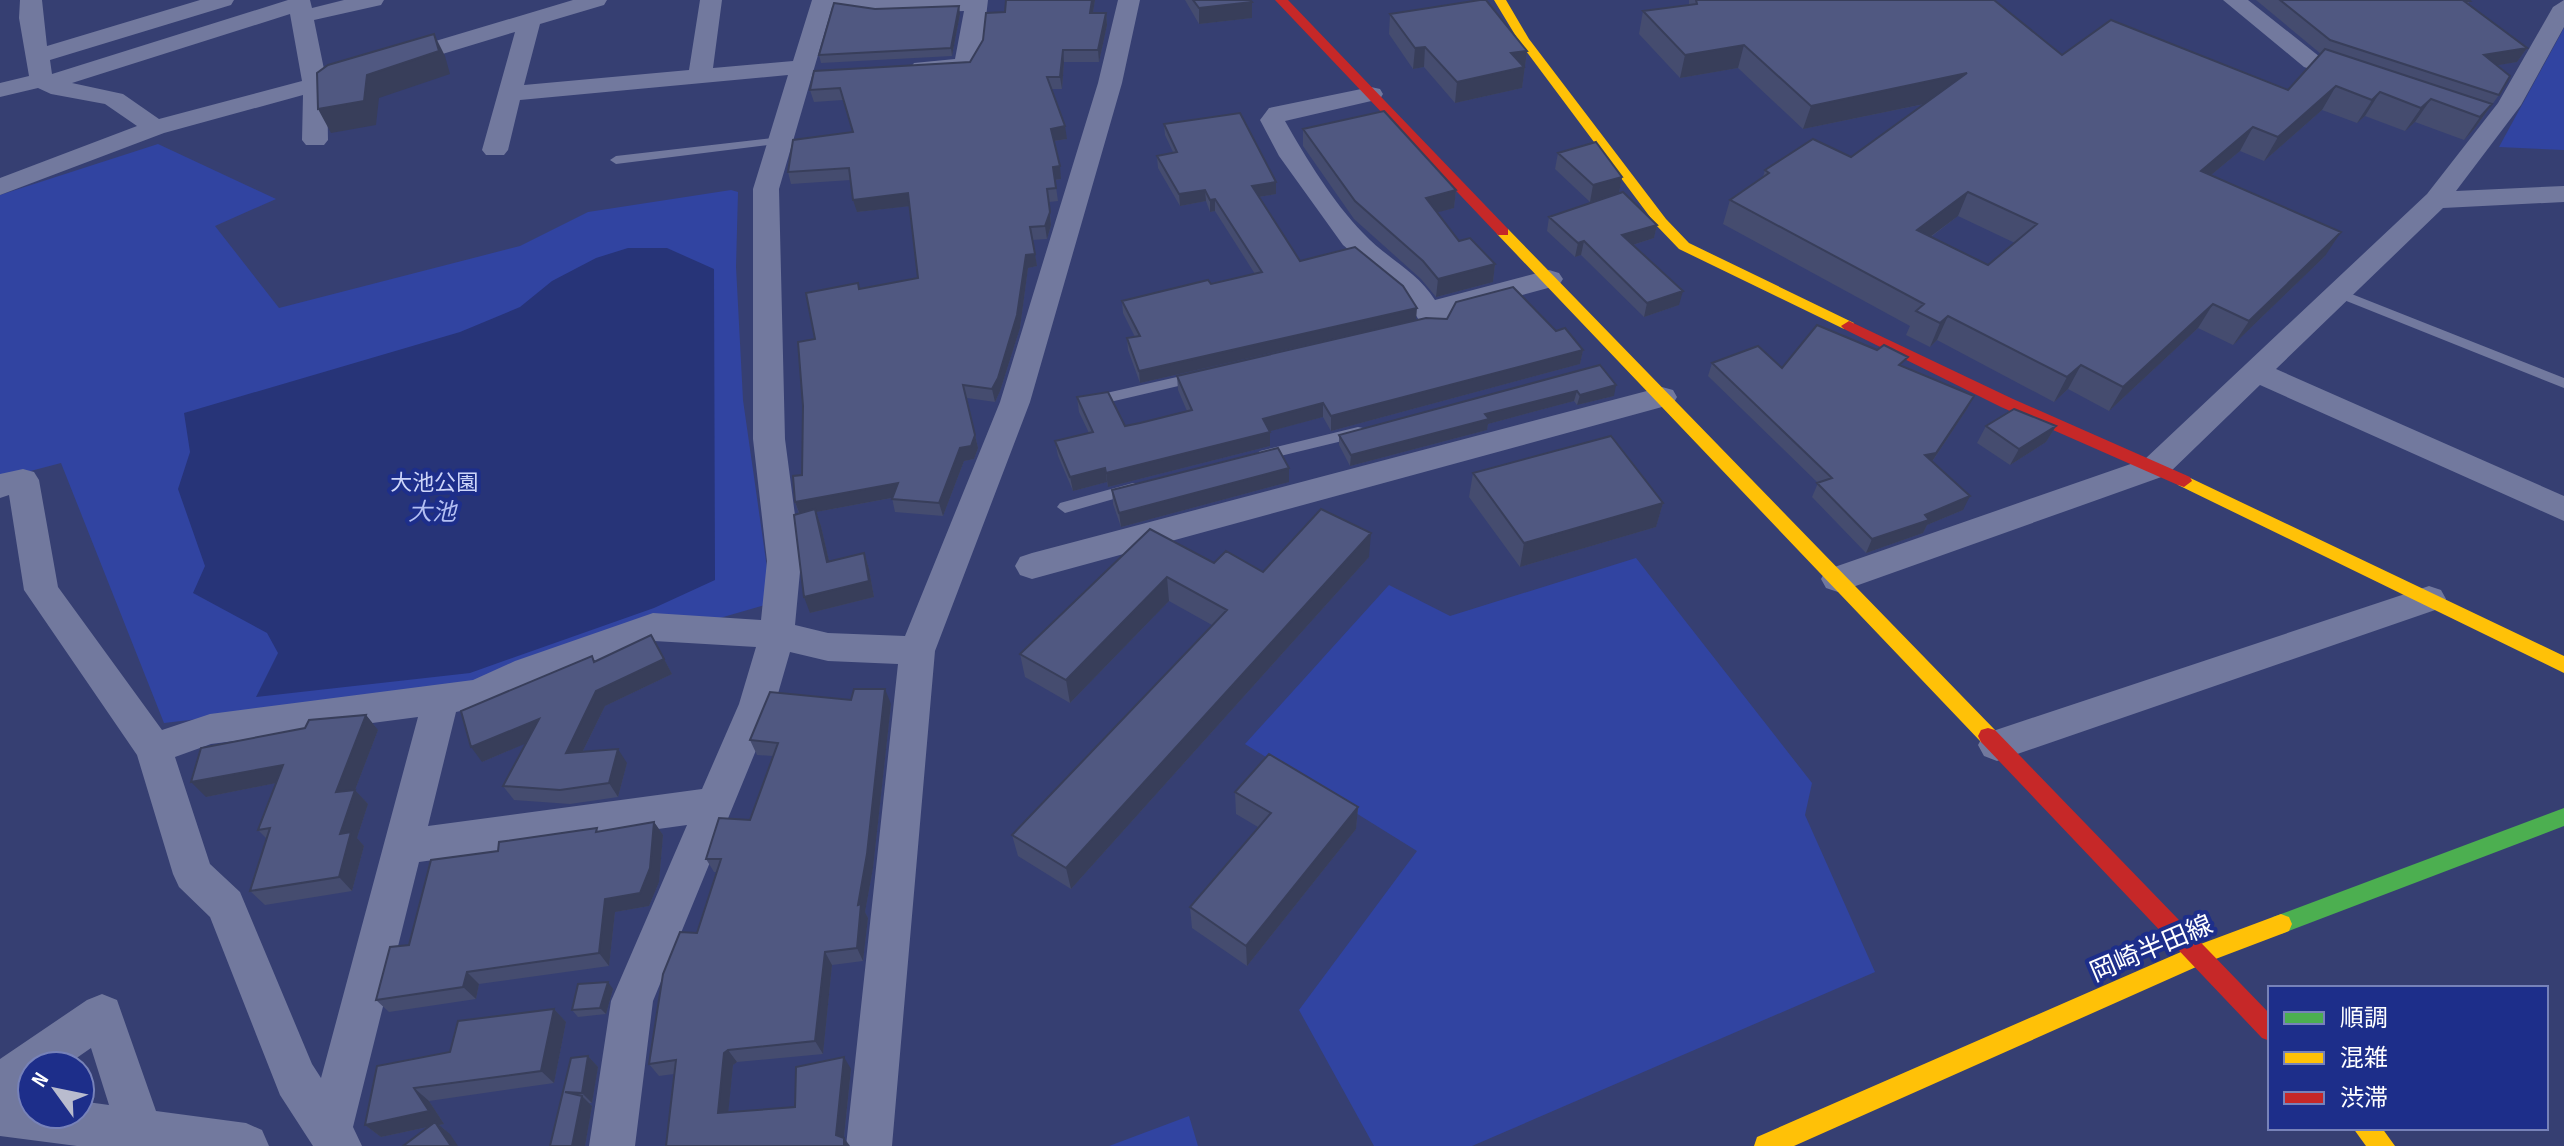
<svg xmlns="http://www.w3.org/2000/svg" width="2564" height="1146" viewBox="0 0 2564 1146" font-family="'Sofia Sans Condensed','Noto Sans JP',sans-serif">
	<rect width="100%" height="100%" fill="#363f72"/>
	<path fill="#3144a1" d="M2564,28V150L2499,147Z
		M158,144L276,199L215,226L279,308L520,246L588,212L731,190L738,192L736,267L743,400L772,603L484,686L164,723L61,463L0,479V195Z
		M1636,558L1812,783L1805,815L1875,972L1472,1146H1374L1299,1010L1417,851L1245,744L1389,585L1450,616Z
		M1189,1116L1198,1146H1109Z"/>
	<path fill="#273478" d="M628,248H667L714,269L715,580L654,608L470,673L256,697L278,653L267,633L193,593L205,566L178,489L190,452L184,413L460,332L520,307L552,281L596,258Z"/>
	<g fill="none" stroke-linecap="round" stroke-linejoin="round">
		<path fill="#72799e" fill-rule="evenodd" d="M781,137L785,139V143L616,164L610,160L616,156Z
			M2339,289L2564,378V388L2334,296L2332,293Z
			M1199,372L1204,374L1206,377L1204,380L1093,406L1086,401L1093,396Z
			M1358,427L1363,428L1365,432L1363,436L1260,461L1253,456L1260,451Z
			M1133,483L1138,484L1141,488L1138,492L1065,513L1057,507L1060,503Z"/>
		<path fill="#72799e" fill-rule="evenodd" d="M20,0H42L47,46L200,0H234L231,5L50,60L52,74L288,0H310L312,8L344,0H384L381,5L314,20L325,74L573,0H607L604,5L540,24L524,85L689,70L700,0H722L713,68L793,61L812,0H988L982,51L972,71L914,73L910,68L914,63L955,59L964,11L877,14L832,7L779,189L785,439L801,561L795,625L828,633L905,636L1000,402L1098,83L1118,0H1140L1122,83L1030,402L935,651L892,1146H846L898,664L828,661L790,652L775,704L653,1001L635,1146H589L611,1001L687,825L419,862L353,1127L362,1146H313L280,1095L210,917L179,887L173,874L137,755L24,590L9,495L0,498V474L23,469L34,472L39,480L58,587L162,730L210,714L473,680L515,661L653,613L761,620L767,561L753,439V189L788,75L520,100L508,150L504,155H486L482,150L515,32L327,89L328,140L324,145H306L302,140L303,95L164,133L0,195V178L137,126L105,104L51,94L38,88L0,97V83L29,76L19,18ZM290,14L302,81L159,119L123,94L72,83ZM654,641L756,647L739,704L702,789L428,826L456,712L491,704L541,681ZM418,717L321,1078L312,1064L240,892L210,864L175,757L211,744Z
			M2223,0H2248L2320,57L2363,72L2367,77L2363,82L2355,84L2304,67Z
			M2564,0V27L2521,105L2456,191L2564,186V202L2443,208L2276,369L2564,496V521L2260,385L2167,475L1850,588L1838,592L1826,588L1821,579L1826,570L2145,459L2427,194L2498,103L2553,7Z
			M1371,87L1380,89L1383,94L1380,99L1285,121C1306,158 1333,202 1363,233C1386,258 1417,271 1435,300L1549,270L1559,273L1563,279L1559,285L1452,314L1445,330L1435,332L1425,330L1404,296L1343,245L1279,156L1260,120L1269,108Z
			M1662,387L1673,390L1677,397L1673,404L1032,579L1020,575L1015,566L1020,557L1032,553Z
			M2429,586L2441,590L2446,599L2441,608L1997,761L1984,756L1978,745L1984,734Z
			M102,994L117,1000L156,1111L246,1123L262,1130L269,1146H77L0,1136V1059L87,1000ZM91,1048L109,1105L80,1101V1114H32V1095L26,1094L32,1089V1066H65Z"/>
		<path fill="#4caf50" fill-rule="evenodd" d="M2564,808V826L2281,934L2273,931L2270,924L2273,917Z"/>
		<path fill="#ffc107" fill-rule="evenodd" d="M1494,0H1506L1529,39L1666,219L1689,243L1854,323V329H1844L1679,249L1656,225L1520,43Z
			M1503,228L1508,229L1995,730L1998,736L1995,742L1988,744L1981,742L1498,235L1496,232Z
			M2184,475L2564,656V673L2178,485L2176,481Z
			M2281,914L2289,917L2292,924L2289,931L2205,963L1794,1146H1754L1757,1137L2190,948Z
			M2353,1128H2382L2395,1146H2366Z"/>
		<path fill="#c62828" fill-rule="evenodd" d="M1275,0H1288L1508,229V235H1498Z
			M1849,321L2013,399L2190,477L2192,481L2184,487L2178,485L2001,407L1844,329L1841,326Z
			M1988,728L1995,730L2270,1014V1041L2262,1038L1981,742L1978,736L1981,730Z"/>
	</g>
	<path fill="#454c6f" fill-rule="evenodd" d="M1095,0L1093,13H1106L1107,25L1099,62H1064L1062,89H1051L1067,139L1054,141L1061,179L1055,180L1058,201L1049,202L1051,225L1047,239L1032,240L1037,266L1028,268L1020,328L1000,391L995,402L967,398L978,448L974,459L964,461L943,516L895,512L892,498L816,512L821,526L829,561L864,553L869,569L874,597L810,613L799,514L795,502L802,475L815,339L860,288L918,278L910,206L857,212L851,180L791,184L788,172L853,132L843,100L814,102L810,90L970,62L1005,12Z
		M1185,0H1250L1252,18L1199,24Z
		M1689,0H1994L2062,55L2288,90L2321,54L2256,0H2469L2470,1L2468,4L2527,48L2517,62L2497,65L2499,95L2475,128L2464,140L2415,122L2405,131L2365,116L2357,123L2322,110L2264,161L2240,151L2210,176L2325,256L2233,345L2198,328L2109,411L2068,389L2054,402L1937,340L1930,347L1906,335L1910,326L1723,224L1730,200L1763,177L1765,170L1851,157L1925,104L1803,129L1738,68L1680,78L1639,34L1643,11L1689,5ZM1958,216L2015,243L1988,265L1931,237Z
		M875,9L960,14L952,56L821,63L819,55Z
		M1390,14L1527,51L1522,88L1455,103L1424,67L1413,69L1389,34Z
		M1164,124L1276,182V194L1259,197L1300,261L1416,320L1140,383L1128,350L1127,338L1135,337L1123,313L1122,301L1255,274L1215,211L1210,212L1206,201L1180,206L1158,168L1157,156L1173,152L1165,135Z
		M1303,129L1456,190L1454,208L1437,212L1459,241L1495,264L1493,282L1436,297L1421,279L1354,219L1303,146Z
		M1558,153L1622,177L1619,193L1590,202L1555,169Z
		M1549,217L1657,225L1654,238L1633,245L1679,305L1644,317L1581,255L1575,257L1547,231Z
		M1556,331L1583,350L1580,364L1331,431L1323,417L1270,431V446L1108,487L1107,482L1073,491L1058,456L1055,441L1089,433L1079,412L1077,397L1125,426L1187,411L1178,390L1177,376Z
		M1712,363L1782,368L1904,367L1974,396L1967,409L1932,462L1963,510L1927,525L1923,533L1866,553L1812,497L1818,483L1708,376Z
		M1600,365L1614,396L1577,405L1574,401L1488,424L1487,430L1350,466L1339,445V435Z
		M1986,426H2056L2046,442L2010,465L1977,443Z
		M1473,473L1663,503L1656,527L1520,567L1469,497Z
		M1289,482L1121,527L1113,504L1112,490Z
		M1150,529L1214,563L1263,572L1369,557L1071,889L1018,856L1012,835L1212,625L1169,601L1070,703L1025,677L1020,654Z
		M651,635L672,674L605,706L583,751L627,763L618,797L570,804L514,800L503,786L526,743L482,762L592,656L595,662Z
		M891,704L873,868L865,912L868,918L863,961L832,965L823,1054L737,1062L733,1065L728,1112L795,1107L851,1069L844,1138L666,1146L674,1074L659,1076L649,1064L697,933L717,872H714L706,859L750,820L773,756L757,755L750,740Z
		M366,715L378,730L355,790L368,804L357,838L364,846L352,891L265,905L250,891L267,839L258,830L276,783L206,797L305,728Z
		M1235,792L1358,807L1356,829L1247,966L1192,928L1190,907L1258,827L1236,814Z
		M654,822L663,835L659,882L649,906L615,912L609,966L479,984L476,999L389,1012L376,1000L498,851Z
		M613,989L606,1014L578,1017L572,1010Z
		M554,1009L566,1022L554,1083L429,1101L444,1124L439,1125L450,1134L428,1127L381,1137L365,1125L450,1052Z
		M588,1056L598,1067L592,1103H589L592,1106L585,1146H550L571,1058Z"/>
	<path fill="#383e5a" d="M1092,0H1095L1091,25L1090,13Z
		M1252,2V18L1199,24V8Z
		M959,6L960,14L952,56L951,48Z
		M1106,13L1107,25L1099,62L1098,50Z
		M434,34L445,56L450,74L379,98L376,125L331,133L318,109L367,75Z
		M1744,45L1738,68L1680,78L1685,55Z
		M1425,47L1424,67L1413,69L1415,48Z
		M2527,48L2517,62L2474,69L2484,55Z
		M1063,50L1064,62L1062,89L1060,77Z
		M1527,51L1522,88L1455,103L1457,82L1511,53Z
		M1967,73L1958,97L1803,129L1811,106Z
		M2336,86L2322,110L2264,161L2278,137Z
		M2380,92L2365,116L2357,123L2372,100Z
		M2431,99L2415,122L2405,131L2421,108Z
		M2492,104L2475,128L2464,140L2480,117Z
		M1065,126L1067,139L1053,141L1051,129Z
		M2253,127L2240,151L2187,195L2201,171Z
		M1060,166L1061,179L1054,180L1053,167Z
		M1622,177L1619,193L1590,202L1593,185Z
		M1276,182V194L1252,198V186Z
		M1047,189L1051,225L1047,239L1045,226Z
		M1205,190L1206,201L1180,206L1179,194Z
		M1456,190L1454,208L1424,216L1426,198Z
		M1968,192L1958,216L1907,254L1917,230Z
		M908,193L911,206L857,212L853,200Z
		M1215,199V211L1210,212V200Z
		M1657,225L1654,238L1620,249L1622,235Z
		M2341,232L2325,256L2233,345L2249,321Z
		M1584,241L1581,255L1575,257L1578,243Z
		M1035,254L1037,266L1028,268L1020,328L1000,391L995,402L992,389L1026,255Z
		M1495,264L1493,282L1436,297L1438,279Z
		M1683,291L1679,305L1644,317L1647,303Z
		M2213,304L2198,328L2109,411L2123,387Z
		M1417,308L1416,320L1140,383L1139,371Z
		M1948,316L1937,340L1930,347L1940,323Z
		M1583,350L1580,364L1331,431V416Z
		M2081,365L2068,389L2054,402L2067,377Z
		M1616,385L1614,396L1577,405L1580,395Z
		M1577,391L1574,401L1488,424L1487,430L1350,466L1351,455L1485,414Z
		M1974,396L1967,409L1929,466L1925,455Z
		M1323,403V417L1264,433L1263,419Z
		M2056,426L2046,442L2010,465L2019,449Z
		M1270,432V446L1108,487L1106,473Z
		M975,435L978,448L974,459L964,461L943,516L939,503L960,448Z
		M1105,468L1107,482L1073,491L1070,477Z
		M1289,468V482L1121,527L1119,513Z
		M898,483L902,496L816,512L821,526L833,578L800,515L795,502Z
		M1970,496L1963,510L1927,525L1923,533L1866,553L1872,539Z
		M1663,503L1656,527L1520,567L1524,543Z
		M1371,533L1369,557L1071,889L1066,868Z
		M864,553L869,569L874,597L810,613L804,597Z
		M1167,577L1169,601L1070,703L1066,680Z
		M664,659L672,674L605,706L575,767L566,753L596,691Z
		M885,689L891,704L873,868L865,912L868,918L863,961L857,948L858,905Z
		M366,715L378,730L355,790L368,804L357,838L364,846L352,891L339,877L340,834L336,792Z
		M539,719L548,734L482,762L471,747Z
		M618,749L627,763L618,797L609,783Z
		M283,765L296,779L206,797L191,782Z
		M1358,807L1356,829L1247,966L1246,946Z
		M654,822L663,835L659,882L649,906L615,912L609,966L599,953L605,899Z
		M825,952L832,965L823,1054L815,1041Z
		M467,972L479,984L476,999L463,987Z
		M608,982L613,989L606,1014L600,1008Z
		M554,1009L566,1022L554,1083L541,1071Z
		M728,1050L737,1062L733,1065L727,1125L718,1113L724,1053Z
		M588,1056L598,1067L592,1103L582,1093Z
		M844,1057L851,1069L843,1146L836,1135Z
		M414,1088L429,1101L444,1124L439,1125L450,1134L458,1146H451L437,1125L381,1137L365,1125Z
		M582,1096L592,1106L585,1146H572Z
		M844,1138L850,1146H844Z"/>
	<path fill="#505881" stroke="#383e5a" stroke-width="2" fill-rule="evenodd" d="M1006,0H1092L1090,13H1106L1098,50H1063L1060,77H1047L1065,126L1051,129L1060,166L1053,167L1056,188L1047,189L1050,212L1045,226L1030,227L1035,254L1026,255L1017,315L998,378L992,389L963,385L975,435L971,446L960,448L939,503L892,499L898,483L795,502L793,476L802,475L803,406L798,342L815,339L806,293L858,283L859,289L918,278L908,193L853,200L849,168L788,172L793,140L853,132L840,88L810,90L814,71L970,62L983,40L986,13L1005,12Z
		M1193,0H1250L1252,2L1199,8Z
		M1480,0H1486L1527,51L1511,53L1524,67L1457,82L1425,47L1415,48L1390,14Z
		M1696,0H1994L2062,55L2111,20L2288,90L2325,49L2492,104L2480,117L2431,99L2421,108L2380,92L2372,100L2336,86L2278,137L2253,127L2201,171L2341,232L2249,321L2213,304L2123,387L2081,365L2067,377L1948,316L1940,323L1916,311L1924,304L1730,200L1769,173L1765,170L1813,139L1851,157L1967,73L1811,106L1744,45L1685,55L1643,11L1697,4ZM1968,192L2037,224L1988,265L1917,230Z
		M2280,0H2469L2470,1H2464L2527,48L2484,55L2510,76L2499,95L2330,40Z
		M834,3L875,9L959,6L951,48L819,55Z
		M434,34L439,51L367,75L364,101L318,109L317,73L328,65Z
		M1384,111L1456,190L1426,198L1459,241L1470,238L1495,264L1438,279L1423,261L1355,201L1303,129Z
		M1240,113L1276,182L1252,186L1300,261L1355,247L1403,286L1417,308L1139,371L1127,338L1140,336L1122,301L1208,280L1211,284L1262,272L1215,199L1210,200L1205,190L1179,194L1157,156L1177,152L1164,124Z
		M1596,142L1622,177L1593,185L1558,153Z
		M1623,192L1657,225L1622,235L1683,291L1647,303L1584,241L1578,243L1549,217Z
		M1513,287L1556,331L1565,328L1583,350L1331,416L1323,403L1263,419L1270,432L1106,473L1105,468L1070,477L1055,441L1093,432L1077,397L1108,392L1125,426L1140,423L1192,410L1177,376L1426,318L1447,319L1456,302Z
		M1817,325L1877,350L1884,345L1908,357L1899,365L1974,396L1936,453L1925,455L1970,496L1925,515L1929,520L1872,539L1817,483L1832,478L1712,363L1758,346L1782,368Z
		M1600,365L1616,385L1580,395L1577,391L1485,414L1489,419L1351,455L1339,435Z
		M2014,409L2056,426L2019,449L1986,426Z
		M1611,436L1663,503L1524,543L1473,473Z
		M1278,448L1289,468L1119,513L1112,490Z
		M815,509L827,562L864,553L869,581L804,597L794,515Z
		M1321,509L1371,533L1066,868L1012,835L1227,610L1167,577L1066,680L1020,654L1150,529L1214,563L1226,551L1263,572Z
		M651,635L664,659L596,691L566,753L618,749L609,783L560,790L503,786L539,719L471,747L461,711L592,656L594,662Z
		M854,689H885L867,854L858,905L861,904L857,948L825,952L815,1041L728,1050L724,1053L718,1113L795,1107L796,1067L844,1057L836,1135L844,1138V1146H666L676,1060L649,1064L663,974L680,932L697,933L721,859H706L719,818L750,820L778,743L750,740L770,692L851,700Z
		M366,715L336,792L355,790L340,834L351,832L339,877L250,891L270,828L258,830L283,765L191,782L201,748L305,728L309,720Z
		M1269,754L1358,807L1246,946L1190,907L1271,813L1235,792Z
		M654,822L650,868L640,893L605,899L599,953L467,972L463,987L376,1000L390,947L409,945L431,860L498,851L499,842L597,828L596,832Z
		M608,982L600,1008L572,1010L578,984Z
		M554,1009L541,1071L414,1088L429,1111L365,1125L377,1066L450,1052L458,1021Z
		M588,1056L582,1093L565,1092L582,1096L572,1146H550L571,1058Z
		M435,1122L451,1146H403Z"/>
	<g text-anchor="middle" stroke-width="8" stroke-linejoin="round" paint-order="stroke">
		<g font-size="22" fill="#cdd5f9" stroke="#1d2e8a">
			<text x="434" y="490">大池公園</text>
		</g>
		<g font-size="24" font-style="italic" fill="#b3bff3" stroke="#1d2e8a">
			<text x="432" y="520">大池</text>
		</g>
		<g font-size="26" fill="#fff" stroke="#1d2e8a">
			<text transform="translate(2151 948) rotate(-23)" y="9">岡崎半田線</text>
		</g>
	</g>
	<rect x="2268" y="986" width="280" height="144" fill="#1d2e8a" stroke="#7782b9" stroke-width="2"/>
	<rect x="2284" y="1012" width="40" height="12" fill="#4caf50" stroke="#7782b9" stroke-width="2"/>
	<text x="2340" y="1026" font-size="24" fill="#ffffff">順調</text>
	<rect x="2284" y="1052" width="40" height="12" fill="#ffc107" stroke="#7782b9" stroke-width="2"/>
	<text x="2340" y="1066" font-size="24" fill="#ffffff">混雑</text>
	<rect x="2284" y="1092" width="40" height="12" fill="#c62828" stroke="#7782b9" stroke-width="2"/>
	<text x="2340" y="1106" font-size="24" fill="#ffffff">渋滞</text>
	<g transform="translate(56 1090) rotate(303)"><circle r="38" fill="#1d2e8a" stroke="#7782b9" stroke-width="2"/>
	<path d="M0-6L14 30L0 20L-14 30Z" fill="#b9bcce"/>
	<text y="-12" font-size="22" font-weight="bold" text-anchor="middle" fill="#ffffff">N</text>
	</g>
</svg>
